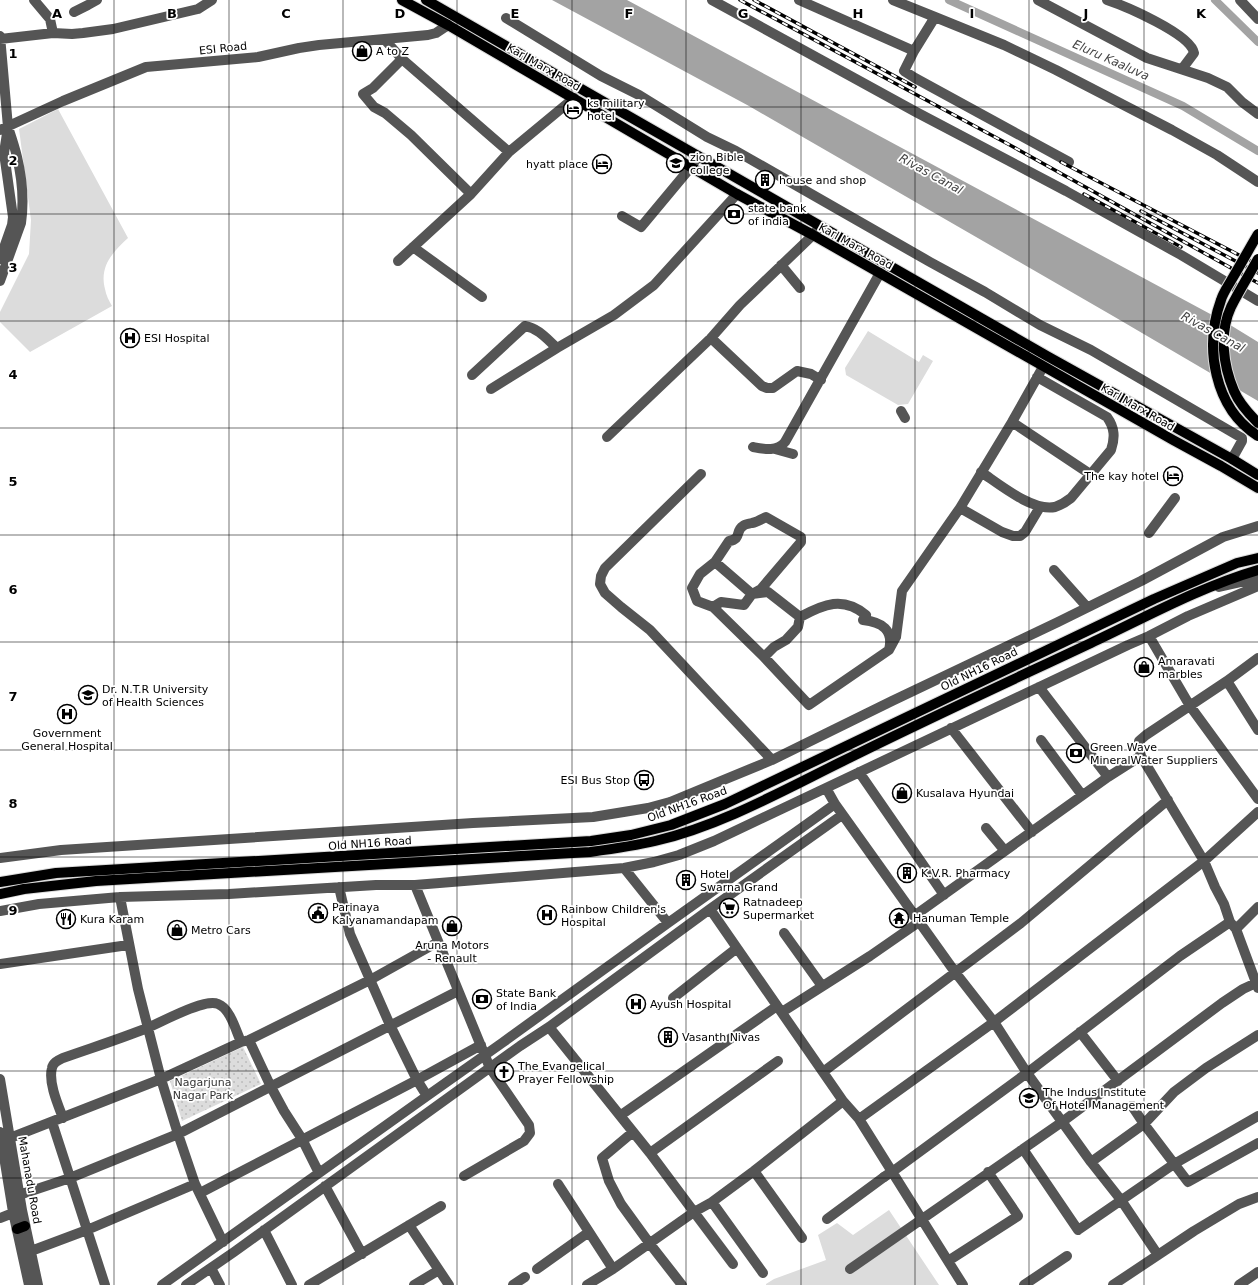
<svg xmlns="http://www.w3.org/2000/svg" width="1258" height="1285" viewBox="0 0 1258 1285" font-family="'DejaVu Sans',sans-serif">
	<defs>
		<pattern id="park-dots" width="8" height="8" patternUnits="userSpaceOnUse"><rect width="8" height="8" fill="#dcdcdc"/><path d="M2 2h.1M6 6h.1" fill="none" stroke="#bbb" stroke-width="1.8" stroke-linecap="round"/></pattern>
	</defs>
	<rect width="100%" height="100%" fill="#fff"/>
	<path fill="#dcdcdc" d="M58,109L128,238C113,252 99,266 105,289C106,295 109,301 112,306L30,352L0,322V312L29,254L31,220L19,129Z
		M868,331L919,362L923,355L933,361L908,404L898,405L846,375L845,368Z
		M889,1210L939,1285H766V1284L774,1279L826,1260L818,1235L837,1223L853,1235Z"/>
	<path fill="url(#park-dots)" d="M243,1047L261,1084L182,1121L170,1081Z"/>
	<path fill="#a3a3a3" d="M552,0H627L1227,323L1258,342V401L1113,316L749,106Z"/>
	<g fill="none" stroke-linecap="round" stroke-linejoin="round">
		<path stroke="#a3a3a3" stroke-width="8" d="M949,0L1183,106L1258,151
			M1215,0L1258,42"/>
		<g stroke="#dbdbdb" stroke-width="12">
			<path id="major" d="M402,0L448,25L737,194L813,235L1173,440L1221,466L1258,488
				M426,0L1047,356L1232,459L1258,475
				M0,882L56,873L591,841L631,835L671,825L725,804L1154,599L1237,563L1258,558
				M0,894L24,889L96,881L590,852C612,849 634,846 655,841C720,826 784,790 843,761C925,720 1008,682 1091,643C1146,617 1200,587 1258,570
				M17,1229L25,1226"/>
		</g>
		<path stroke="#555" stroke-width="10" d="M34,0L50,19L53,33
			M712,0L916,112L1066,191L1181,255L1258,301
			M799,0L914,51
			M893,0L935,17L914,51L904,71L915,78L1069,162
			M1038,0L1147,58L1208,78L1227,87L1242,102L1258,114
			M1107,0C1125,6 1191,34 1194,53L1182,69
			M1240,0L1258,19
			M74,12L88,5L97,0
			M935,17L1004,45L1056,70L1172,130L1217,155L1258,182
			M506,18L601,76L639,95L707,137L736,151L930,262L985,292L1040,325L1091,350L1242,438V441L1232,459
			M0,36L8,127L4,153L13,217L12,225L0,259
			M0,39L53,33L72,34L83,33L113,29L198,9L212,0
			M385,40L402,59L509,152
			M402,59L373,88L363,94L374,107L385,113L411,135L471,194
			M0,130L63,101L146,67L258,57L299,48L319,45L428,35L436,33L448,25
			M622,216L641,227L691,167L698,156
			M413,247L482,297
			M398,261L471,194L509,152L574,98
			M781,265L800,288
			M0,281L21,223C24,202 22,178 17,157C15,148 12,139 9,130
			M711,338L762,386L767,388H773L797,371L811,374L821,380
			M472,375L525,326C538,328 547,339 557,348
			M491,389L557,348L614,315L654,285L737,194
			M901,411L905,418
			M1012,422L1090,474
			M607,437L711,338L740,305L813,235L820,226
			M753,447C764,449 777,452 785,442L880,273
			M775,449L793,454
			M981,472C999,484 1033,512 1055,507C1061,505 1066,502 1071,498L1111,450C1115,438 1115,428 1107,417L1037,377
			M701,474L605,568L601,576L600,584L605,593L621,607L650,630L772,760
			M960,508L1002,532L1013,536H1020L1025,532L1040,507
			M1149,533L1175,498
			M1054,570L1087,607
			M1219,587L1258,578
			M713,607L697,601L692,588L700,574L715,562L752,594L761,589L801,542V537L766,517C762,519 757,522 752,523C748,524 745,524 743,526C735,531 742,539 729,541L715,562
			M1149,636L1190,706L1258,799
			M889,650C894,630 882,622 863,620L866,615C843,596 824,604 800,617L798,627L786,640L774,647L764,657L809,705L889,650L896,637L902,591L960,508L1012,422L1043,367
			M764,657L713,607L721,602L744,605L752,594L768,592L800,617
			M1258,658L1227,681L1146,735L1139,741V747L1141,756L1204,861L1215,887L1224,904L1230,922L1236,929L1258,988
			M1227,681L1258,730
			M1039,687L1108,777
			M951,728L1032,832
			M1041,740L1082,795
			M859,772L944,895
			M826,788L835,804L955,972L994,1022L1027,1073L1091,1162L1121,1200L1158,1255
			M986,828L1005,851
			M0,858L61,850L473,823L593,817L648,808L670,802L772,760L892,701L1058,622L1141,581L1223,537L1258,526
			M624,868L668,923
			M415,885L490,1068L529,1125L530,1133L524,1141L464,1176
			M339,887L350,934L390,1025L417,1080L427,1096
			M120,897L138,989L161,1079L178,1134L195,1184L223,1242
			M710,909L843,1101L859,1119L963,1285
			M0,911L39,904L120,897L229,894L376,885H415L624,868L654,862L679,855L714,841L1128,645L1149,636L1188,616L1258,586
			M914,916L1108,777L1141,756
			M1236,929L1258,907
			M784,933L822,986
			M0,964L128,945
			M673,998L737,948
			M782,1012L870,956L919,922
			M549,1027L650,1153L694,1212L712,1202L754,1171L843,1101
			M1080,1032L1118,1081
			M249,1040L271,1087L284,1111L302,1139L319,1173
			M823,1072L1021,923L1168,800
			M0,1079L22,1210L38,1285
			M1132,1106L1144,1124L1188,1182L1258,1143
			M621,1115L777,1006
			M63,1118C58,1105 48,1082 52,1068C53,1062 59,1060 63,1058C91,1048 120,1039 147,1028C162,1022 204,998 218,1004C230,1008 236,1031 241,1042
			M859,1119L994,1022L1204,861L1258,812
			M52,1122L105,1285
			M0,1132L13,1212L29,1285
			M633,1132L602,1158L609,1181L621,1204L650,1244L682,1285
			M10,1138L161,1079L241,1042L249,1040L370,980L438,942
			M1023,1149L1078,1230L1174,1164L1258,1116
			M650,1153L778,1061
			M1091,1162L1144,1124L1174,1092L1206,1068L1258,1035
			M754,1171L802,1238
			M892,1172L1027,1073L1180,956L1230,922
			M558,1184L613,1269
			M325,1186L362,1254
			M200,1193L417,1080L481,1045
			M19,1195L70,1178L178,1134L458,991
			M712,1202L763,1273
			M0,1218L18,1211
			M827,1219L884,1177
			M409,1225L449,1285
			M264,1230L292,1285
			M31,1251L87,1230L195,1184
			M948,1261L1018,1216L988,1172
			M211,1268L220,1285
			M537,1269L589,1232
			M850,1269L1062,1122L1222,1003L1243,989L1256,983
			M162,1285L427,1096L502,1043L668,923L835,804
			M186,1285L234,1252L520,1046L549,1027L710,909L842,815
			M309,1285L441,1206
			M414,1285L439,1270
			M513,1285L525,1277
			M587,1285L613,1269L694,1212L733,1264
			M1024,1285L1067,1256
			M1113,1285L1194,1231L1239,1204L1258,1197
			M1239,1285L1258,1272"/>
		<use href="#major" stroke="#000" stroke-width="10"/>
		<g stroke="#000" stroke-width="3.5">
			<path id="rail" d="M740,0L1008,144L1258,283
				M754,0L915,87
				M1061,162L1258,265
				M1084,194L1181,247
				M1141,211L1258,273"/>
		</g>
		<use href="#rail" stroke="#fff" stroke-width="2" stroke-dasharray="6" stroke-linecap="butt"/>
		<g stroke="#dbdbdb" stroke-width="12" stroke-linecap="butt">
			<path id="major-bridge" d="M1258,234C1249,249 1241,264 1232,279C1228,286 1223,293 1221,300C1204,347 1214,408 1258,436
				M1258,259C1249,275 1239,291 1231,307C1219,333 1223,365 1234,391C1239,403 1249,414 1258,423"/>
		</g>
		<path stroke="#555" stroke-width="10" d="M884,1177L893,1171"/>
		<use href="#major-bridge" stroke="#000" stroke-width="10"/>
	</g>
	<path fill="none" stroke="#000" stroke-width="1" stroke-opacity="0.55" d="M114,0V1285M229,0V1285M343,0V1285M457,0V1285M572,0V1285M686,0V1285M801,0V1285M915,0V1285M1029,0V1285M1144,0V1285M0,107H1258M0,214H1258M0,321H1258M0,428H1258M0,535H1258M0,642H1258M0,750H1258M0,857H1258M0,964H1258M0,1071H1258M0,1178H1258"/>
	<defs>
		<g id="shop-ring" transform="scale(1)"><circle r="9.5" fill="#fff" stroke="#000" stroke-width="1.5"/><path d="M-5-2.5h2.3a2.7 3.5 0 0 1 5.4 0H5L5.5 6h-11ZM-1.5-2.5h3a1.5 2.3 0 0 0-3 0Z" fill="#000"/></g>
		<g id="hotel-ring" transform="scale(1)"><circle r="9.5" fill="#fff" stroke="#000" stroke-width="1.5"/><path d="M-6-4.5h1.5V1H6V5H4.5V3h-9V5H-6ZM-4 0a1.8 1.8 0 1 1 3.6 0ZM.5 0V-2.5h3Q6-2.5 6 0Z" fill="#000"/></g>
		<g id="university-ring" transform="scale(1)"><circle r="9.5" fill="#fff" stroke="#000" stroke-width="1.5"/><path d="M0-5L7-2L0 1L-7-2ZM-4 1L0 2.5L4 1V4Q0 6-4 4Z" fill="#000"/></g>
		<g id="building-ring" transform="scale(1)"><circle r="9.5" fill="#fff" stroke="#000" stroke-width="1.5"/><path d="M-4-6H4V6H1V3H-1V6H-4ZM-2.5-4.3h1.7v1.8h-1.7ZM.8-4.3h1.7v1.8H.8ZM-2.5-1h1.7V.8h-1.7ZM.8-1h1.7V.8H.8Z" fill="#000"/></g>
		<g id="bank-ring" transform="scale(1)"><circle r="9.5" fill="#fff" stroke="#000" stroke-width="1.5"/><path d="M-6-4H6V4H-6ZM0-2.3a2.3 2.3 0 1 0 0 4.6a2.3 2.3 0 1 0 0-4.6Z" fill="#000"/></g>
		<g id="hospital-ring" transform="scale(1)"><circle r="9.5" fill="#fff" stroke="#000" stroke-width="1.5"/><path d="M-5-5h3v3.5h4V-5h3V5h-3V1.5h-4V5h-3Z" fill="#000"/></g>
		<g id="bus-ring" transform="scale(1)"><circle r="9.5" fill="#fff" stroke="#000" stroke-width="1.5"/><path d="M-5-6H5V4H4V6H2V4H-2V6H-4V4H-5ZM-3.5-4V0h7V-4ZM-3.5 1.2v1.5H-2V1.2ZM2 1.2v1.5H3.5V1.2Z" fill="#000"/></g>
		<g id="supermarket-ring" transform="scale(1)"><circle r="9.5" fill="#fff" stroke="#000" stroke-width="1.5"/><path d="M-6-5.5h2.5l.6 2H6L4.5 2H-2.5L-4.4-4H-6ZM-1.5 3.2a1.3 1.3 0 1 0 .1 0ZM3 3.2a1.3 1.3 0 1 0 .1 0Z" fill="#000"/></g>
		<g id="civic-ring" transform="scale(1)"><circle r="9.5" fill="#fff" stroke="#000" stroke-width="1.5"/><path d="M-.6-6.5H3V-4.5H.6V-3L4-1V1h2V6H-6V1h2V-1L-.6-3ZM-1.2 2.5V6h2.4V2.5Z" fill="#000"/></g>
		<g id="temple-ring" transform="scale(1)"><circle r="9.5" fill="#fff" stroke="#000" stroke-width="1.5"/><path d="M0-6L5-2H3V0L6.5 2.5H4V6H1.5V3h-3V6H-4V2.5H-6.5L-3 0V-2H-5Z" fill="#000"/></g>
		<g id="restaurant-ring" transform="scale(1)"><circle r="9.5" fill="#fff" stroke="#000" stroke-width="1.5"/><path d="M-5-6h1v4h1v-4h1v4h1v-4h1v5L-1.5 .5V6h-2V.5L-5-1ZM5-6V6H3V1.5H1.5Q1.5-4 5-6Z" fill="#000"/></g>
		<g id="church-ring" transform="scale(1)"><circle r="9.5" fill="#fff" stroke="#000" stroke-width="1.5"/><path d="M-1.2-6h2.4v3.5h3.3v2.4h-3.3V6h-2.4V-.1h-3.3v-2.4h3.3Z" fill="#000"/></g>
	</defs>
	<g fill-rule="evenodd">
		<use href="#shop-ring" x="362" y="51"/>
		<use href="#hotel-ring" x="573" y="109"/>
		<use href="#university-ring" x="676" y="163"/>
		<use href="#hotel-ring" x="602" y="164"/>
		<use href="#building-ring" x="765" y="180"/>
		<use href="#bank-ring" x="734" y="214"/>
		<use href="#hospital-ring" x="130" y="338"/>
		<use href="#hotel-ring" x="1173" y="476"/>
		<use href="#shop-ring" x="1144" y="667"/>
		<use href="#university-ring" x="88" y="695"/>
		<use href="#hospital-ring" x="67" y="714"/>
		<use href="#bank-ring" x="1076" y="753"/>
		<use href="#bus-ring" x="644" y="780"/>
		<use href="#shop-ring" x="902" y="793"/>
		<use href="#building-ring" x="907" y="873"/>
		<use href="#building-ring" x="686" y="880"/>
		<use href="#supermarket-ring" x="729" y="908"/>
		<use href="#civic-ring" x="318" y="913"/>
		<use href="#hospital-ring" x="547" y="915"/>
		<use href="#temple-ring" x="899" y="918"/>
		<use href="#restaurant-ring" x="66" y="919"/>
		<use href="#shop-ring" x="452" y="926"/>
		<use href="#shop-ring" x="177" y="930"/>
		<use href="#bank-ring" x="482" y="999"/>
		<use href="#hospital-ring" x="636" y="1004"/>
		<use href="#building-ring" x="668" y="1037"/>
		<use href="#church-ring" x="504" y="1072"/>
		<use href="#university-ring" x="1029" y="1098"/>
	</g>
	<g text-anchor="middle" stroke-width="3.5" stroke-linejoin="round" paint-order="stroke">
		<g font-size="11" fill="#000" stroke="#fff">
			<text transform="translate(223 48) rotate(-6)" y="4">ESI Road</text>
			<text transform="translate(544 67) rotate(30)" y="4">Karl Marx Road</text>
			<text transform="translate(856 246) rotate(29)" y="4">Karl Marx Road</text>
			<text transform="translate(1138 407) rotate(30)" y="4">Karl Marx Road</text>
			<text transform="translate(979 669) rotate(-26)" y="4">Old NH16 Road</text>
			<text transform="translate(687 804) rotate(-20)" y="4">Old NH16 Road</text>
			<text transform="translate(370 843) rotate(-4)" y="4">Old NH16 Road</text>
			<text transform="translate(30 1180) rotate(80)" y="4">Mahanadu Road</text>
		</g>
		<g font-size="11" fill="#000" stroke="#fff" text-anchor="start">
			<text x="376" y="55">A to Z</text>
			<text x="587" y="107">ks military<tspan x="587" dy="13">hotel</tspan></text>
			<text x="690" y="161">zion Bible<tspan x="690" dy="13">college</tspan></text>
			<text x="588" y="168" text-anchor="end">hyatt place</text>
			<text x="779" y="184">house and shop</text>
			<text x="748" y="212">state bank<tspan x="748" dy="13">of india</tspan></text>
			<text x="144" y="342">ESI Hospital</text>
			<text x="1159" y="480" text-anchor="end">The kay hotel</text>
			<text x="1158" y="665">Amaravati<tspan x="1158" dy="13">marbles</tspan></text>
			<text x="102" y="693">Dr. N.T.R University<tspan x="102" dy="13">of Health Sciences</tspan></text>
			<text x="67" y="737" text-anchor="middle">Government<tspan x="67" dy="13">General Hospital</tspan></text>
			<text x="1090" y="751">Green Wave<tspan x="1090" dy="13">MineralWater Suppliers</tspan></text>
			<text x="630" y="784" text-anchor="end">ESI Bus Stop</text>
			<text x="916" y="797">Kusalava Hyundai</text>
			<text x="921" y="877">K.V.R. Pharmacy</text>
			<text x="700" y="878">Hotel<tspan x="700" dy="13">Swarna Grand</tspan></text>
			<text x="743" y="906">Ratnadeep<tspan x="743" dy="13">Supermarket</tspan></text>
			<text x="332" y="911">Parinaya<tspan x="332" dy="13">Kalyanamandapam</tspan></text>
			<text x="561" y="913">Rainbow Children's<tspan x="561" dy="13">Hospital</tspan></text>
			<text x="913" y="922">Hanuman Temple</text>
			<text x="80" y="923">Kura Karam</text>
			<text x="191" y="934">Metro Cars</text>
			<text x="452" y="949" text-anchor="middle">Aruna Motors<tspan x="452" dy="13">- Renault</tspan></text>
			<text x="496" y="997">State Bank<tspan x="496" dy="13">of India</tspan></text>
			<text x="650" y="1008">Ayush Hospital</text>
			<text x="682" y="1041">Vasanth Nivas</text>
			<text x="518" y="1070">The Evangelical<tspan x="518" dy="13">Prayer Fellowship</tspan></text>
			<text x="1043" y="1096">The Indus Institute<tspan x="1043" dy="13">Of Hotel Management</tspan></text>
		</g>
		<g font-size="11" fill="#333" stroke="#fff">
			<text x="203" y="1086">Nagarjuna<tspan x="203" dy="13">Nagar Park</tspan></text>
		</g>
		<g font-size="12" font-style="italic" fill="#444" stroke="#fff">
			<text transform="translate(1111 60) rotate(24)" y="4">Eluru Kaaluva</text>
			<text transform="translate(931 174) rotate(29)" y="4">Rivas Canal</text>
			<text transform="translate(1213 332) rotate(29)" y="4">Rivas Canal</text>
		</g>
	</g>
	<g font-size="13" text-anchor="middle" font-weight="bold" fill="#000" stroke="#fff" stroke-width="3.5" stroke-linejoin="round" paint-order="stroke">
		<text x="57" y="18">A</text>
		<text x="172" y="18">B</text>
		<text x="286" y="18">C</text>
		<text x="400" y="18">D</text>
		<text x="515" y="18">E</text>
		<text x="629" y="18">F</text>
		<text x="743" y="18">G</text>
		<text x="858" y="18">H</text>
		<text x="972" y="18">I</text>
		<text x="1086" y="18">J</text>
		<text x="1201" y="18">K</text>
		<text x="13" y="58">1</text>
		<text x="13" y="165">2</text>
		<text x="13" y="272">3</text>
		<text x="13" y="379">4</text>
		<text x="13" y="486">5</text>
		<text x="13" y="594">6</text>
		<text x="13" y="701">7</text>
		<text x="13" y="808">8</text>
		<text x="13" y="915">9</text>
	</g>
</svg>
